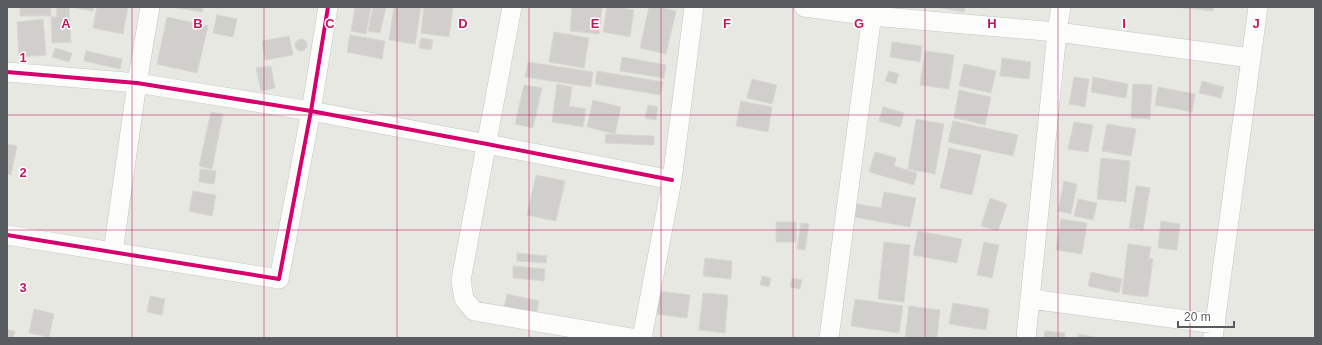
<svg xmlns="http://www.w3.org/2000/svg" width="1322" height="345" viewBox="0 0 1322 345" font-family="Arial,sans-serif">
	<rect width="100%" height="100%" fill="#e8e8e2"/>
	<path fill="#d0cfcc" stroke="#d8d7d2" d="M20,7H51V16H20Z
		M56,7H69L71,42L52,43L51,17H57Z
		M70,7H94L93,11Z
		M97,7H128L123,34L93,28Z
		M171,7H203L202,12Z
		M355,7H371L366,34L351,31Z
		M373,7H386L380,33L368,31Z
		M394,7H421L415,44L389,40Z
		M424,7H453L449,37L421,33Z
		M572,7H602L599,34L570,31Z
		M607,7H617L634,10L630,37L603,32Z
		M649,7H659L676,11L666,54L640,48Z
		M935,7H965L964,12Z
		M1176,7H1214L1213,11Z
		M217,15L237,19L233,37L213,33Z
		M167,17L208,26L197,73L157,64Z
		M43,19L46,55L19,57L17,22Z
		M554,32L589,38L584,68L549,62Z
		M350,35L385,41L382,59L347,52Z
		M289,36L293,55L265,60L262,41Z
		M421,38L433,40L431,50L419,48Z
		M295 45a6 6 0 1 1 12 0a6 6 0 1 1-12 0Z
		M892,42L922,46L920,62L890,57Z
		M55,48L72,53L69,62L52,57Z
		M86,51L122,59L120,69L84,61Z
		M925,51L954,55L949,89L920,85Z
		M622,57L666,65L664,78L620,71Z
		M1002,58L1031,62L1029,79L1000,76Z
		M528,62L593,72L591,87L525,77Z
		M964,64L996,71L991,93L959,86Z
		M271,66L275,88L261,91L256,68Z
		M597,71L663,82L660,95L595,84Z
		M889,71L899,74L896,84L885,81Z
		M1074,77L1089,79L1085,107L1069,104Z
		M1093,77L1128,84L1126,98L1091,92Z
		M752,79L777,85L772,104L747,98Z
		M1202,81L1224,87L1221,98L1199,93Z
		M557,84L572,87L569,106L586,109L583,127L552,122Z
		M1133,84L1152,85L1150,119L1131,118Z
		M524,85L542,88L533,128L515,124Z
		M1158,87L1195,94L1192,112L1155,105Z
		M959,90L991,97L985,125L954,118Z
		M593,100L621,107L615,134L587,127Z
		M741,101L772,107L768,132L736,126Z
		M648,105L658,107L656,120L645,118Z
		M883,107L904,113L900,127L879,121Z
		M211,112L223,114L212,169L199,166Z
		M916,119L944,124L935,174L908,169Z
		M953,121L1018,135L1013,156L948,142Z
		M1074,122L1093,125L1088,152L1068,149Z
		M1107,124L1136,129L1131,156L1102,151Z
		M606,134L654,136V145L605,143Z
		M7,144L17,146L11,175L7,174Z
		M949,148L981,155L972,195L940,188Z
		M875,152L896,158L894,166L917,173L914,185L869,172Z
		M1101,158L1130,161L1126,202L1097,199Z
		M200,169L216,171L214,184L199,182Z
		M536,175L565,181L556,221L527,215Z
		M1064,181L1077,184L1071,214L1058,211Z
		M1136,186L1150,188L1143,230L1129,228Z
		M193,191L216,195L212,216L189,211Z
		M884,192L916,198L910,227L849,216L851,203L881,208Z
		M990,198L1007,204L998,231L981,226Z
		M1078,199L1097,203L1093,220L1074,216Z
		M1061,219L1087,223L1082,254L1056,250Z
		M1161,221L1180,224L1177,250L1158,248Z
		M776,222H796V242H776Z
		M801,223L809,224L805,250L797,249Z
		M918,231L962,239L957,263L913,255Z
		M884,242L910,245L904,302L878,299Z
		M984,242L999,245L992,278L977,275Z
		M1128,244L1151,247L1149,258L1153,259L1148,297L1122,294Z
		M517,253L547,256L546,263L517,261Z
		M705,258L732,261L731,279L703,276Z
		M513,266L545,269L544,281L513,278Z
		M1091,272L1122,279L1119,293L1088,286Z
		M762,276L771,278L769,287L760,285Z
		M792,278L802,280L800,289L790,287Z
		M659,291L690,295L687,318L656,314Z
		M703,293L728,295L725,333L699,330Z
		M507,294L539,301L535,319L503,312Z
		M150,296L165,299L162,315L147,312Z
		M855,299L903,306L899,333L851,326Z
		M953,303L989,309L986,330L949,324Z
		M909,306L940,310L937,338H905Z
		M34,309L54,314L49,337L29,333Z
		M7,329L15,331L13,338H7Z
		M1045,331L1065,333V338H1044Z
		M1078,334L1100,338H1078Z"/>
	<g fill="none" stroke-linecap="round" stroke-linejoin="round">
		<g stroke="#c5c6c4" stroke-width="20">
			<path id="minor" d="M512,7L461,280L464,299L474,311L632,338
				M804,7L872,16L1057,32L1251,58
				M7,72L137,83L311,111L487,144L672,180
				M7,235L279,279L311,111L328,7
				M113,252L137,83L150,7
				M1031,299L1216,324
				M642,338L672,180L694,7
				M829,338L873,7
				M1026,338L1057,32L1061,7
				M1213,338L1258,7"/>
		</g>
		<use href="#minor" stroke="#fcfcfb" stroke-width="19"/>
		<g stroke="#fff" stroke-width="6">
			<path id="cycleway" d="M7,72L137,83L311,111L487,144L672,180
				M7,235L279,279L311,111L328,7"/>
		</g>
		<use href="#cycleway" stroke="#d6006c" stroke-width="4"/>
	</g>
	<path fill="none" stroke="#c2185b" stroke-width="1" stroke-opacity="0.55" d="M132,7V338M264,7V338M397,7V338M529,7V338M661,7V338M793,7V338M925,7V338M1058,7V338M1190,7V338M7,115H1315M7,230H1315"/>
	<g font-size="13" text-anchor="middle" font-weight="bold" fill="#c2185b" stroke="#fff" stroke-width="3" stroke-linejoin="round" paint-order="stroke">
		<text x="66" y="28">A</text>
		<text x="198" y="28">B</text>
		<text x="330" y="28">C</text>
		<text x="463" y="28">D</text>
		<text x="595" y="28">E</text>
		<text x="727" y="28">F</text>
		<text x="859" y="28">G</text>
		<text x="992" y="28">H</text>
		<text x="1124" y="28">I</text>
		<text x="1256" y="28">J</text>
		<text x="23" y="62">1</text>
		<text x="23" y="177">2</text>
		<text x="23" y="292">3</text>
	</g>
	<rect width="1322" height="345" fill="none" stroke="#585b60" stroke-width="16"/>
	<path d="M1178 321v6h56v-6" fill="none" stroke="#585b60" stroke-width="2"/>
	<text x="1184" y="321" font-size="12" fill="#585b60" stroke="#ffffff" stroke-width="3" paint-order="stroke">20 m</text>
</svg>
